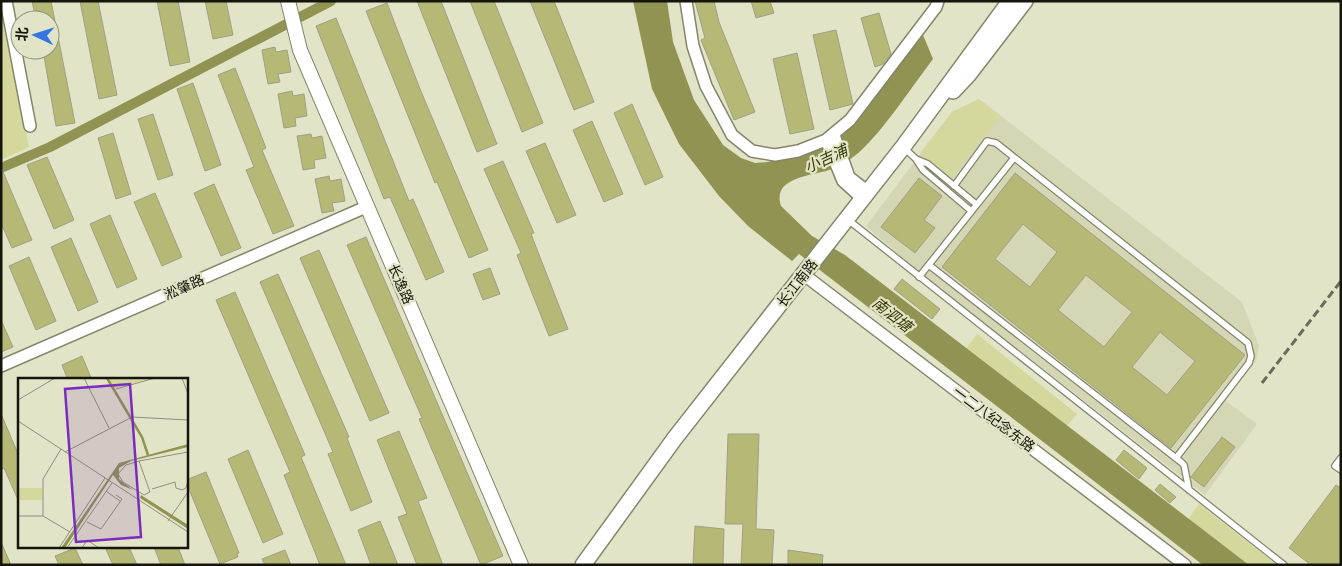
<svg xmlns="http://www.w3.org/2000/svg" width="1342" height="566" viewBox="0 0 1342 566" font-family="Roboto,'Noto Sans SC',sans-serif">
	<rect width="100%" height="100%" fill="#e2e4c7"/>
	<path fill="#d4d6b4" d="M979,99L1242,302L1259,346L1256,361L1228,393L1226,401L1257,424L1205,495L922,274L866,226L952,112Z"/>
	<path fill="#d5d89c" d="M1,5L29,147L1,160Z
		M979,99L1001,116L951,177L920,153L952,112Z
		M977,334L1077,414L1067,426L966,349Z
		M1199,504L1277,565H1249L1188,519Z"/>
	<path fill="#909351" d="M633,1H667L673,42L694,100L723,145L741,158L755,163L768,162L819,149L844,134L923,35L933,59C912,86 876,143 849,160C844,163 838,167 832,169C815,176 771,176 781,206L812,236L845,255L1249,565H1203L799,254L792,261L748,226L719,196L679,144L652,89Z"/>
	<g fill="none" stroke-linecap="round" stroke-linejoin="round">
		<path stroke="#909351" stroke-width="10" d="M1,168L50,147L331,1"/>
	</g>
	<path fill="#b6b976" stroke="#9ea085" fill-rule="evenodd" d="M32,1H51L75,123L56,126L43,50H50V20H36Z
		M80,1H98L117,95L99,99Z
		M157,1H178L190,62L170,66Z
		M205,1H226L233,35L213,39Z
		M417,1H441L497,144L477,152Z
		M470,1H494L543,123L522,132Z
		M530,1H554L594,102L574,110Z
		M695,1H714L719,22L755,112L734,120L701,40L705,38Z
		M751,1H770L774,13L756,18Z
		M387,3L420,89L488,250L469,258L437,182L435,183L366,11Z
		M879,13L891,54L883,64L875,67L861,18Z
		M336,18L409,201L413,199L444,272L426,280L390,197L384,199L316,26Z
		M836,30L853,104L830,110L813,35Z
		M275,47L276,52L287,50L291,72L278,74L280,82L268,84L262,50Z
		M797,53L814,129L790,134L773,59Z
		M235,68L266,148L262,150L294,226L273,234L246,170L254,167L218,75Z
		M193,83L221,165L205,171L177,89Z
		M292,91L293,96L304,94L307,116L295,118L296,126L284,128L278,94Z
		M632,104L663,177L645,185L614,113Z
		M153,114L173,175L158,180L138,119Z
		M592,121L623,194L604,202L573,130Z
		M113,133L131,194L116,199L98,138Z
		M311,134L312,138L322,136L326,158L314,160L315,168L303,170L297,136Z
		M545,143L576,215L557,223L526,151Z
		M47,157L74,220L54,229L27,165Z
		M503,161L534,233L531,234L568,329L549,336L517,255L521,253L484,169Z
		M1,167L32,240L12,248L1,223Z
		M1015,173L1245,355L1171,448L942,267ZM1023,224L1057,252L1030,287L995,259ZM1086,275L1132,312L1104,347L1058,310ZM1160,332L1195,361L1167,395L1132,367Z
		M329,176L330,181L341,179L345,201L332,203L334,211L322,213L315,179Z
		M919,178L942,196L924,220L935,228L915,253L881,227Z
		M214,184L241,248L221,256L194,193Z
		M155,193L182,257L162,266L134,202Z
		M110,215L137,279L117,288L90,224Z
		M366,237L503,556L481,565L419,419L422,418L347,245Z
		M71,238L98,302L78,311L51,247Z
		M319,250L389,413L370,421L300,258Z
		M29,257L56,321L36,330L9,266Z
		M490,268L500,294L483,300L473,274Z
		M278,274L349,437L347,438L372,502L351,511L328,454L333,452L260,282Z
		M902,279L940,309L932,319L894,289Z
		M235,292L305,455L301,457L346,565H320L284,475L290,472L216,300Z
		M1,320L13,347L1,352Z
		M82,356L92,380H68L62,365Z
		M1,414L19,456V502L4,468L1,469Z
		M399,431L427,498L418,501L443,565H417L398,517L407,514L377,440Z
		M728,434H759L756,529L774,530L772,565H741L743,524H725Z
		M1222,437L1235,447L1204,487L1191,477Z
		M248,450L283,534L263,543L228,459Z
		M1124,450L1147,468L1139,479L1116,460Z
		M206,472L239,553L237,554L238,557L220,564L186,482V480Z
		M1160,484L1176,497L1170,503L1155,490Z
		M1336,485L1341,488V565H1311L1289,548Z
		M380,521L398,565H371L358,530Z
		M695,526L724,529L723,565H693Z
		M1,542L11,565H1Z
		M105,547H129L137,565H113Z
		M154,547H178L185,565H161Z
		M75,548L83,565H59L55,556Z
		M285,550L291,565H265L262,559Z
		M788,550L823,555L822,565H788Z"/>
	<g fill="none" stroke-linecap="round" stroke-linejoin="round">
		<g stroke="#84856b" stroke-width="8">
			<path id="service" d="M903,147L916,159L923,170L970,210
				M916,159L928,164L976,204
				M954,186L984,145L987,141L996,143L1248,343L1251,356L1249,363L1176,458
				M847,219L1284,565
				M929,265L1181,462L1184,465L1189,490
				M919,277L1014,158
				M1341,458L1335,466L1341,470"/>
		</g>
		<g stroke="#84856b" stroke-width="14">
			<path id="minor" d="M6,1L30,126
				M686,1L693,46L706,86L732,135L752,151L775,155L798,151L826,140L850,120L936,7L938,1
				M834,135L849,177L868,192
				M826,140L843,181L863,199
				M803,274L1185,565
				M1,366L366,207"/>
		</g>
		<g stroke="#84856b" stroke-width="16">
			<path id="tertiary" d="M288,1L300,50L521,565"/>
		</g>
		<g stroke="#84856b" stroke-width="18">
			<path id="secondary" d="M953,91L969,74L1025,1
				M583,565L675,438L903,147L1010,1"/>
		</g>
		<use href="#service" stroke="#fff" stroke-width="5.5"/>
		<use href="#minor" stroke="#fff" stroke-width="11"/>
		<use href="#tertiary" stroke="#fff" stroke-width="14"/>
		<use href="#secondary" stroke="#fff" stroke-width="15"/>
		<path stroke="#6a6c5a" stroke-width="3" stroke-dasharray="8 4" stroke-linecap="butt" d="M1262,383L1341,281"/>
	</g>
	<g text-anchor="middle" stroke-width="4.5" stroke-linejoin="round" paint-order="stroke">
		<g font-size="14" fill="#14150b" stroke="#e2e4c7">
			<text transform="translate(797 283) rotate(-52)" y="5">长江南路</text>
			<text transform="translate(401 284) rotate(66)" y="5">长逸路</text>
			<text transform="translate(184 287) rotate(-24)" y="5">淞肇路</text>
			<text transform="translate(994 419) rotate(37)" y="5">一二八纪念东路</text>
		</g>
		<g font-size="15" font-style="italic" fill="#353600" stroke="#e2e4c7">
			<text transform="translate(826 159) rotate(-25)" y="5">小吉浦</text>
			<text transform="translate(892 315) rotate(38)" y="5">南泗塘</text>
		</g>
	</g>
	<g transform="translate(18 378)">
		<rect width="170" height="170" fill="#e2e4c7"/>
		<path d="M90,0H134L95,11ZM0,110H24L25,122H0Z" fill="#d5d89c"/>
		<path d="M170,66V69L113,83L101,90V101L115,112L103,107L95,97L47,170H43L101,85ZM123,117L170,147V151L122,120Z" fill="#909351"/>
		<path fill="none" stroke="#909351" stroke-width="2.5" d="M89,0L124,59L130,77"/>
		<path fill="none" stroke="#90917c" stroke-width="1" d="M66,0L91,50M164,0L170,16M98,11L137,0M0,22L37,0M0,43L170,154M47,74L114,39L170,42M121,83L132,114L126,117L105,104L100,96L108,87ZM121,83L170,74M134,111L157,104L158,110L164,112L168,110L170,102M88,113L102,123M0,138H25L52,154M25,138V101L43,71M150,143L170,114M69,144L83,151L104,121L98,117M41,170L87,100M49,170L94,105M64,170L69,162L81,170"/>
		<path fill="#7b2cbf" fill-opacity="0.15" stroke="#7b2cbf" stroke-width="2.5" d="M112,6L123,159L58,164L47,11Z"/>
		<rect width="170" height="170" fill="none" stroke="#14150b" stroke-width="2.5"/>
	</g>
	<rect width="1342" height="566" fill="none" stroke="#14150b" stroke-width="5"/>
	<g transform="translate(35 35) rotate(274)"><circle r="24" fill="#e2e4c7" stroke="#90917c"/>
	<path d="M0-4L9 19L0 12L-9 19Z" fill="#3475e3"/>
	<text y="-8" font-size="14" font-weight="bold" text-anchor="middle" fill="#14150b">北</text>
	</g>
</svg>
